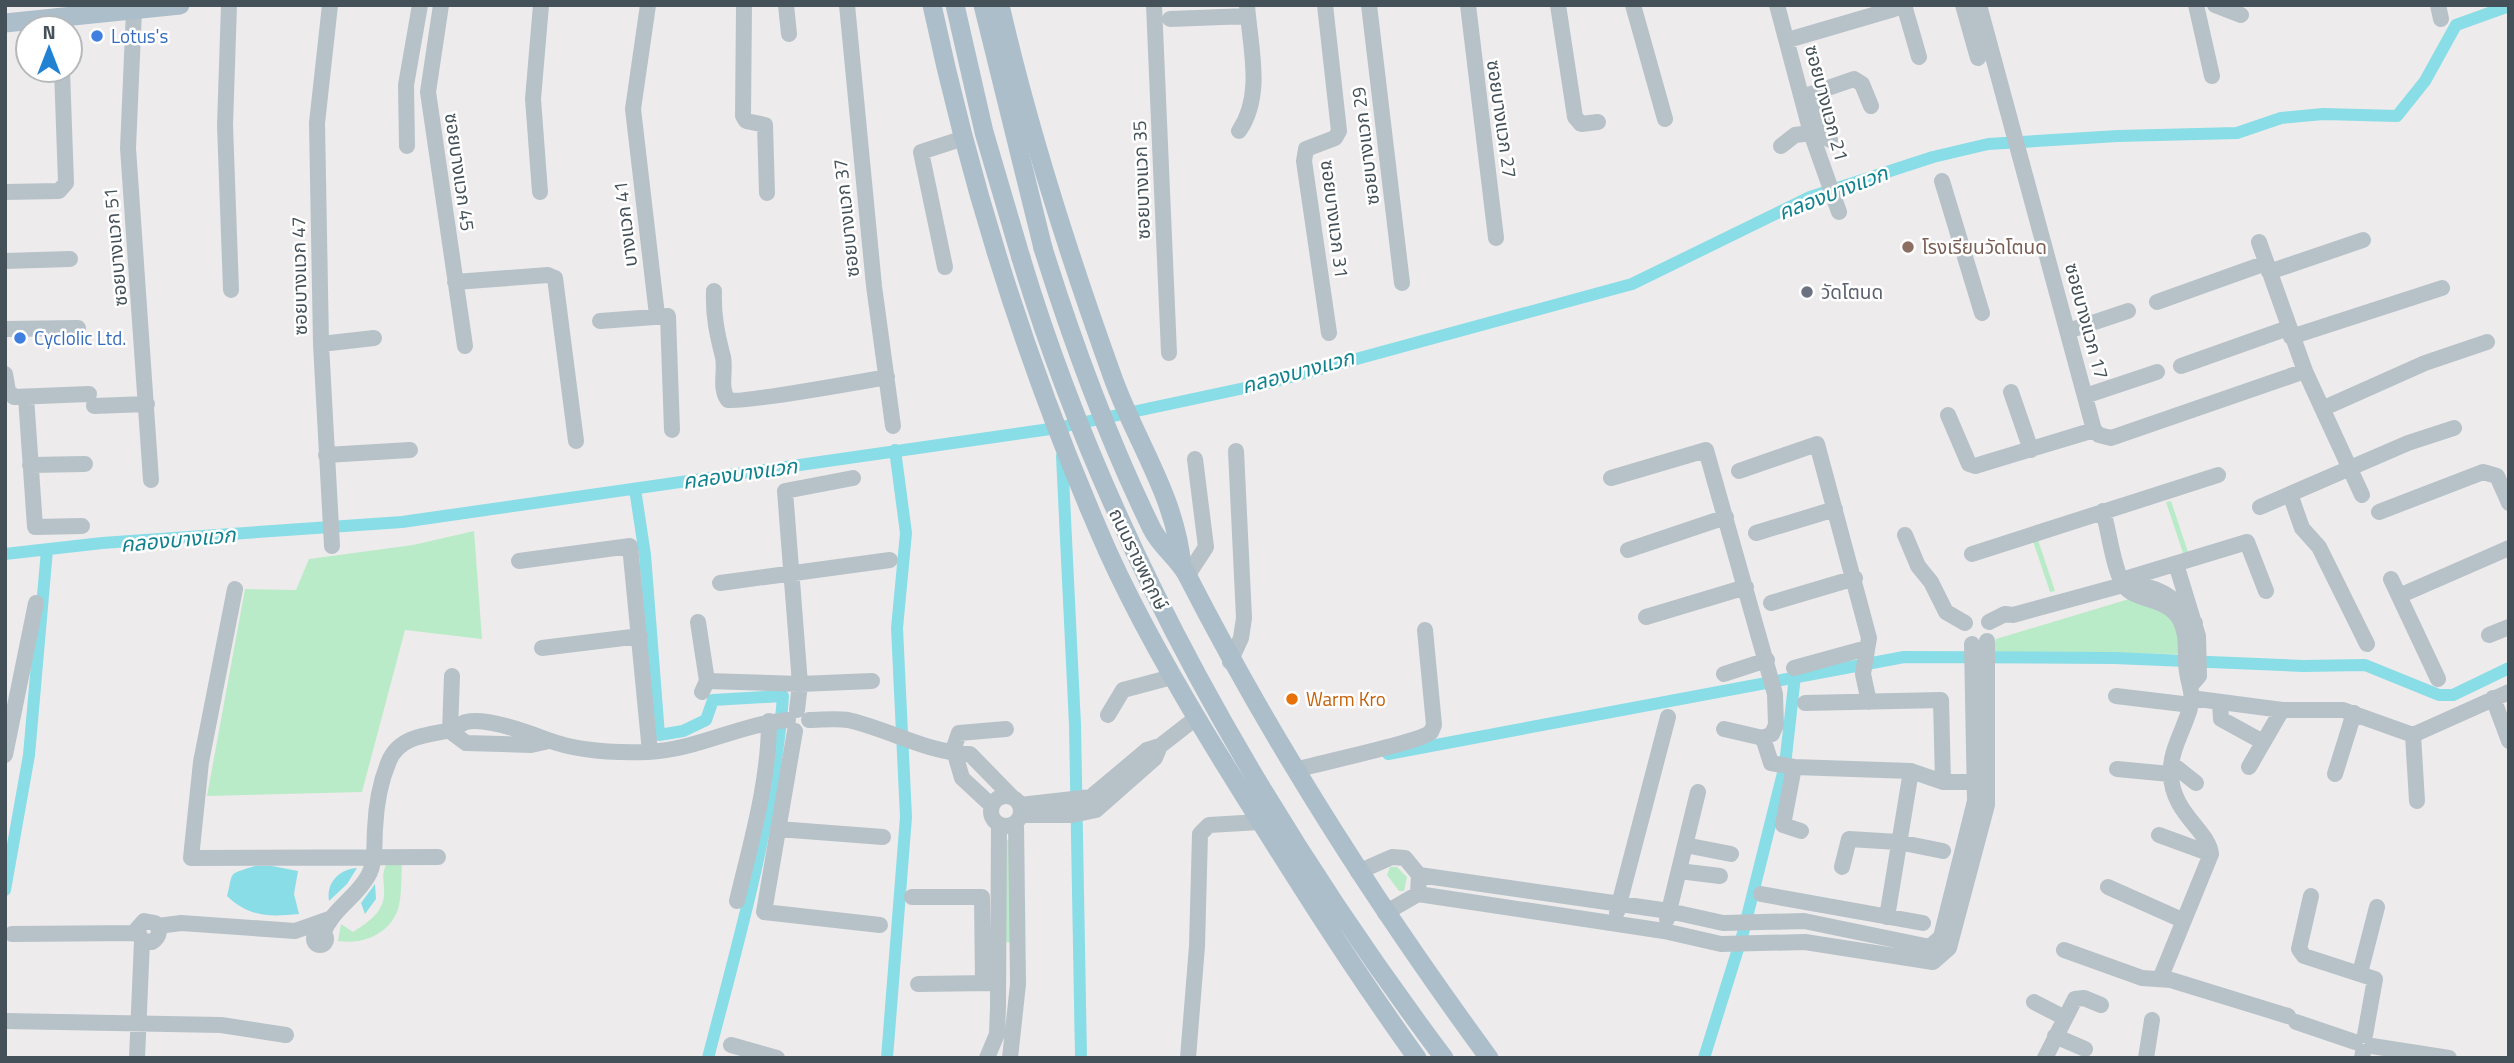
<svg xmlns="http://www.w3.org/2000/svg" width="2514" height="1063" viewBox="0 0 2514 1063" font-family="'Titillium Web','Noto Sans Thai',sans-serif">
	<rect width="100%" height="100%" fill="#eeebec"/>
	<path fill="#baebc8" d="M2171,501L2188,552L2183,553L2166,502Z
		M474,531L482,639L405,630L362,792L207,796L245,589L296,590L309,559L413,545Z
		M2038,540L2055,591L2050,592L2033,541Z
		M2129,599C2164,605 2179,616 2180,654L1993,652L1996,639Z
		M1006,840H1012V943L1006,942Z
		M387,863L402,864C401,878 402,896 398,909C390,934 362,945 338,941L341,924L353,932C367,923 383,913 384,895C385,881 380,876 387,863Z
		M1390,867H1397L1407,877L1404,891H1399L1387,875Z"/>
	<path fill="#89dde6" d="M255,866H272L298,871L294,894L299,914C269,917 249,917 227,896C234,871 226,875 255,866Z
		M357,868L347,884L329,901C326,882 340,869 357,868Z
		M375,884L376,899L365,914L361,903Z"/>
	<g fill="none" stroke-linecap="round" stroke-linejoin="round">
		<path stroke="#89dde6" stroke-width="12" d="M1062,456L1075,725L1081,1058
			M635,489L645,555L659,735L683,731L706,720L713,700L783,696C774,820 739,938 708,1058
			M5,554L102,543L402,522L1057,428L1268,383L1632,284L1810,197L1933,157L1988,144L2118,136L2237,133L2281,118L2323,114L2397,116L2425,81L2456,25L2509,6
			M1388,754L1904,657L2114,658L2303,666L2365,665L2439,695H2453L2509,668
			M5,890L29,755L47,550
			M887,1058L906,817L897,628L906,533L895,450
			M1704,1058L1743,933L1785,765L1795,676"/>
		<path stroke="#b7c2c8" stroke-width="16" d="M229,5L225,125L231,290
			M330,5L317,123L321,344L332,546
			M441,5L428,92L465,346
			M648,5L633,109L657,315
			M744,5L743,116L746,121L765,125L767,193
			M786,5L789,34
			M847,5L874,286L893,426
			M1154,5L1169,353
			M1325,5L1339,131L1335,138L1306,149L1304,161L1329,333
			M1369,5L1402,283
			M1468,5L1496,238
			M1558,5L1575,117L1581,124L1598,122
			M1633,5L1665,119
			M1777,5L1811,133L1839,212
			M1904,5L1919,57
			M1963,5L1978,58
			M1979,5L2094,430L2099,435L2111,438L2305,371
			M2196,5L2212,76
			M2215,5L2241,15
			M2438,5L2441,19
			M134,10L128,148L151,480
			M1170,19L1248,16
			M1788,40L1894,9
			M1802,97L1854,79L1862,84L1871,106
			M1805,108L1810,106L1819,113L1830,140
			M1239,131C1264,95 1250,47 1247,5
			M407,146L406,85L420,5
			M1781,146L1795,135L1811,133
			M1942,181L1982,313
			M5,192L59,191L66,183L62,70
			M540,192L533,99L541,5
			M2259,242L2305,371L2362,495
			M5,261L70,259
			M945,267L921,152L964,138
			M2269,272L2363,240
			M455,282L548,275L555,278L576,441
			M714,291C713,315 717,334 723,357C726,371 719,388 728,400C738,404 864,381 887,377
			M2157,302L2266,263
			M600,321L668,316L672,430
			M5,329L78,328
			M2068,331L2128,311
			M2291,337L2442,288
			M321,344L374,338
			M2181,366L2288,328
			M5,374L8,391L14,397L89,394
			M2011,392L2031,450
			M2085,396L2157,372
			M26,397L35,527L82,526
			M94,406L147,404
			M2324,408L2425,363L2487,342
			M1948,415L1969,464L1975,466L2094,430
			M326,455L410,450
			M30,465L85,464
			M1739,471L1817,444L1869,638L1863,674L1869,702
			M1611,478L1706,450L1775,694L1776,725L1772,734L1763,738L1771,763L1794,767L1911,771L1943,782H1984
			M2290,494L2302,528L2319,547L2367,644
			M2260,507L2408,443L2454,428
			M2103,511C2109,531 2113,567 2123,584C2133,602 2167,596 2180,620C2189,637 2184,654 2187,672C2189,686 2194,694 2190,708C2184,730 2169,752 2171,775C2172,813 2209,831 2211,854L2160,979
			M2379,512L2483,472L2497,476L2509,503
			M1756,533L1835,509
			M1905,535L1918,566L1931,582L1946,612L1965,623
			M1628,550L1726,517
			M1972,554L2218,475
			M519,561L630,546L650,752
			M2176,564L2198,636L2199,676L2192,684
			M1187,576L1206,547L1195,459
			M2125,579L2247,542L2266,591
			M2391,579L2438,679
			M720,583L890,560
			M235,589L201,762L191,858L438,857
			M2399,596L2509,548
			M1771,603L1855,578
			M1646,617L1746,587
			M698,622L707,681L702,692
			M1989,622L2005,614L2013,615L2123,585C2156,583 2176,597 2195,623
			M2489,635L2509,627
			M542,648L640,636
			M1230,662L1241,638L1244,618L1236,451
			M1794,668L1867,648
			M1724,674L1767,660
			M707,681L800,684L872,681
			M2116,696L2191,705
			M2191,698L2282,710H2343L2413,735L2509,692
			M2493,698L2509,741
			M1805,703L1941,700L1943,782
			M2220,703L2221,719L2263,742
			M797,710L800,684L785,491L853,478
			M1108,715L1123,690L1172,677
			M809,720C821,720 836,718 848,720C889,729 927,753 970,754L1012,797
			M1724,729L1763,738
			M450,731L466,743L531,745L549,741
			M450,731L452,676
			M795,731L764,912L880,925
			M2413,735L2417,801
			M952,753L959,733L1006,729
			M955,754L962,778L991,805
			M5,755L36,603
			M2172,764L2196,783
			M1794,767L1783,825L1801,831
			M2249,767L2282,710
			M2117,769L2170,774
			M1295,770C1319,763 1421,742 1431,732L1434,725L1425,630
			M2335,774L2354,713
			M991 811a15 15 0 1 1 30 0a15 15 0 1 1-30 0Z
			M1020,805L1091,797L1147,750L1160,746L1196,718
			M1021,815H1072L1096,810L1155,758L1160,746
			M778,829L883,837
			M2159,835L2211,854
			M1685,845L1731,854
			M1842,867L1849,839L1898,842L1943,851
			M1679,871L1720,876
			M1358,872L1392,857L1405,858L1419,875L1418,894L1385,913
			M1419,875L1669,911L1723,923L1804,921L1930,947L1941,937L1975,801L1972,644
			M2108,887L2182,920
			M1418,894L1664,931L1721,944L1805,942L1933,962L1949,948L1987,805V641
			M1761,894L1923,923
			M2311,896L2299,949L2304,956L2375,979L2365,1035
			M912,897H982L983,983
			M737,901C751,842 769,782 769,721
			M1617,912L1668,717
			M1887,917L1911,771
			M1667,919L1698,792
			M158,926L181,923L295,931L329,919
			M314 939a6 6 0 1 1 12 0a6 6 0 1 1-12 0Z
			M12,934L136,933
			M323,934C332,909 356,898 368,876C376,862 374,843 375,829C376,806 380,782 389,761C399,737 425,735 447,731C454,730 459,724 466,722C487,717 529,733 548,740C577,751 618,753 648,752C697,750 740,724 788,720
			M2064,950L2142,978L2171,980L2288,1016
			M2360,973L2377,907
			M918,984L992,983
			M2034,1002L2065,1018
			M5,1021L221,1025L286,1035
			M2296,1022L2355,1042
			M2055,1036L2085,1049
			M731,1045L777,1058
			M2372,1046L2449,1058
			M137,1058L142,941L137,929L144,921L155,923C161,929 160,937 152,942L142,941
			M987,1058L997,1034L998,1007L999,825
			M1010,1058L1018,984L1016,822
			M1188,1058L1197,946L1200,834L1209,825L1260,822
			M2045,1058L2075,999L2084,998L2101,1005
			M2146,1058L2152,1020
			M2362,1058L2363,1052"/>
		<path stroke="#acbeca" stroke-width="19" d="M932,5C972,192 1031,378 1108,552C1141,625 1182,695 1224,763C1286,863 1348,962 1417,1058
			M1000,5C1029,132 1069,256 1113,378C1136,442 1176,497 1182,567
			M5,23L180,5
			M1043,248C1073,344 1108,439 1152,529C1161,547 1178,558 1187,575C1274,745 1376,904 1489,1058
			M1021,258C1108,546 1264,818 1444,1058"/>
		<path stroke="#acbeca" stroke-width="19" d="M955,5L984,132L1021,258
			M983,5L1043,248"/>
	</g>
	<g fill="#3f7fe0" stroke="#fff" stroke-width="2.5">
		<circle cx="97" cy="36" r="7"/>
		<circle cx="20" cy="338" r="7"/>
	</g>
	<circle fill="#8d6e63" stroke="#fff" stroke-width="2.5" cx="1908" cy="247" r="7"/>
	<circle fill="#6b7280" stroke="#fff" stroke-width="2.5" cx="1807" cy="292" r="7"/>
	<circle fill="#e8710a" stroke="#fff" stroke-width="2.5" cx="1292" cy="699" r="7"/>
	<g text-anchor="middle" stroke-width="5" stroke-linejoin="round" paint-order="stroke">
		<g font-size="19" fill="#366cbe" stroke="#fff" text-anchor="start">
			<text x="111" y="43">Lotus's</text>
			<text x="34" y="345">Cyclolic Ltd.</text>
		</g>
		<g font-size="19" fill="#455158" stroke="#fff">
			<text transform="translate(1827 103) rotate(75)" y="7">ซอยบางแวก 21</text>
			<text transform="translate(1502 119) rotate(82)" y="7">ซอยบางแวก 27</text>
			<text transform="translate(1365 146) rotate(-97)" y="7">ซอยบางแวก 29</text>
			<text transform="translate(460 172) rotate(82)" y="7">ซอยบางแวก 45</text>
			<text transform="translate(1141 180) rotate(-92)" y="7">ซอยบางแวก 35</text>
			<text transform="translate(846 218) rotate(-96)" y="7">ซอยบางแวก 37</text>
			<text transform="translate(1335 219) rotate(83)" y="7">ซอยบางแวก 31</text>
			<text transform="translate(625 224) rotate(-97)" y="7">บางแวก 41</text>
			<text transform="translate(115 247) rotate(-95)" y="7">ซอยบางแวก 51</text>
			<text transform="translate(299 276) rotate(-91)" y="7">ซอยบางแวก 47</text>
			<text transform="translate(2087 321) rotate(75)" y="7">ซอยบางแวก 17</text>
			<text transform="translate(1139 559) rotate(64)" y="7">ถนนราชพฤกษ์</text>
		</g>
		<g font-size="19" fill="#785e54" stroke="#fff" text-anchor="start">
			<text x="1922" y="254">โรงเรียนวัดโตนด</text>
		</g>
		<g font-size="19" fill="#5b616d" stroke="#fff" text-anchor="start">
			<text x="1821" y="299">วัดโตนด</text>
		</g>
		<g font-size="19" fill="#c56008" stroke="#fff" text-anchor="start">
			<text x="1306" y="706">Warm Kro</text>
		</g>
		<g font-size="21" font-style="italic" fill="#13828f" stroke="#fff">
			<text transform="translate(1833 193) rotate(-21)" y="7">คลองบางแวก</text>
			<text transform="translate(1298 372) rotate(-15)" y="7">คลองบางแวก</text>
			<text transform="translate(740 474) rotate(-8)" y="7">คลองบางแวก</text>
			<text transform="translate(178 540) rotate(-5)" y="7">คลองบางแวก</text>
		</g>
	</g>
	<rect width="2514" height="1063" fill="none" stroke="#455158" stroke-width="14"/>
	<g transform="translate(49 49)"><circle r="33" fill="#ffffff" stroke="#b5b9bc" stroke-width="2"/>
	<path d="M0-5L12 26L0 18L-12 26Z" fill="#2182d3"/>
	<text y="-10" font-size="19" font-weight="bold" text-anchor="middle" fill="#455158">N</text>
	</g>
</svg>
